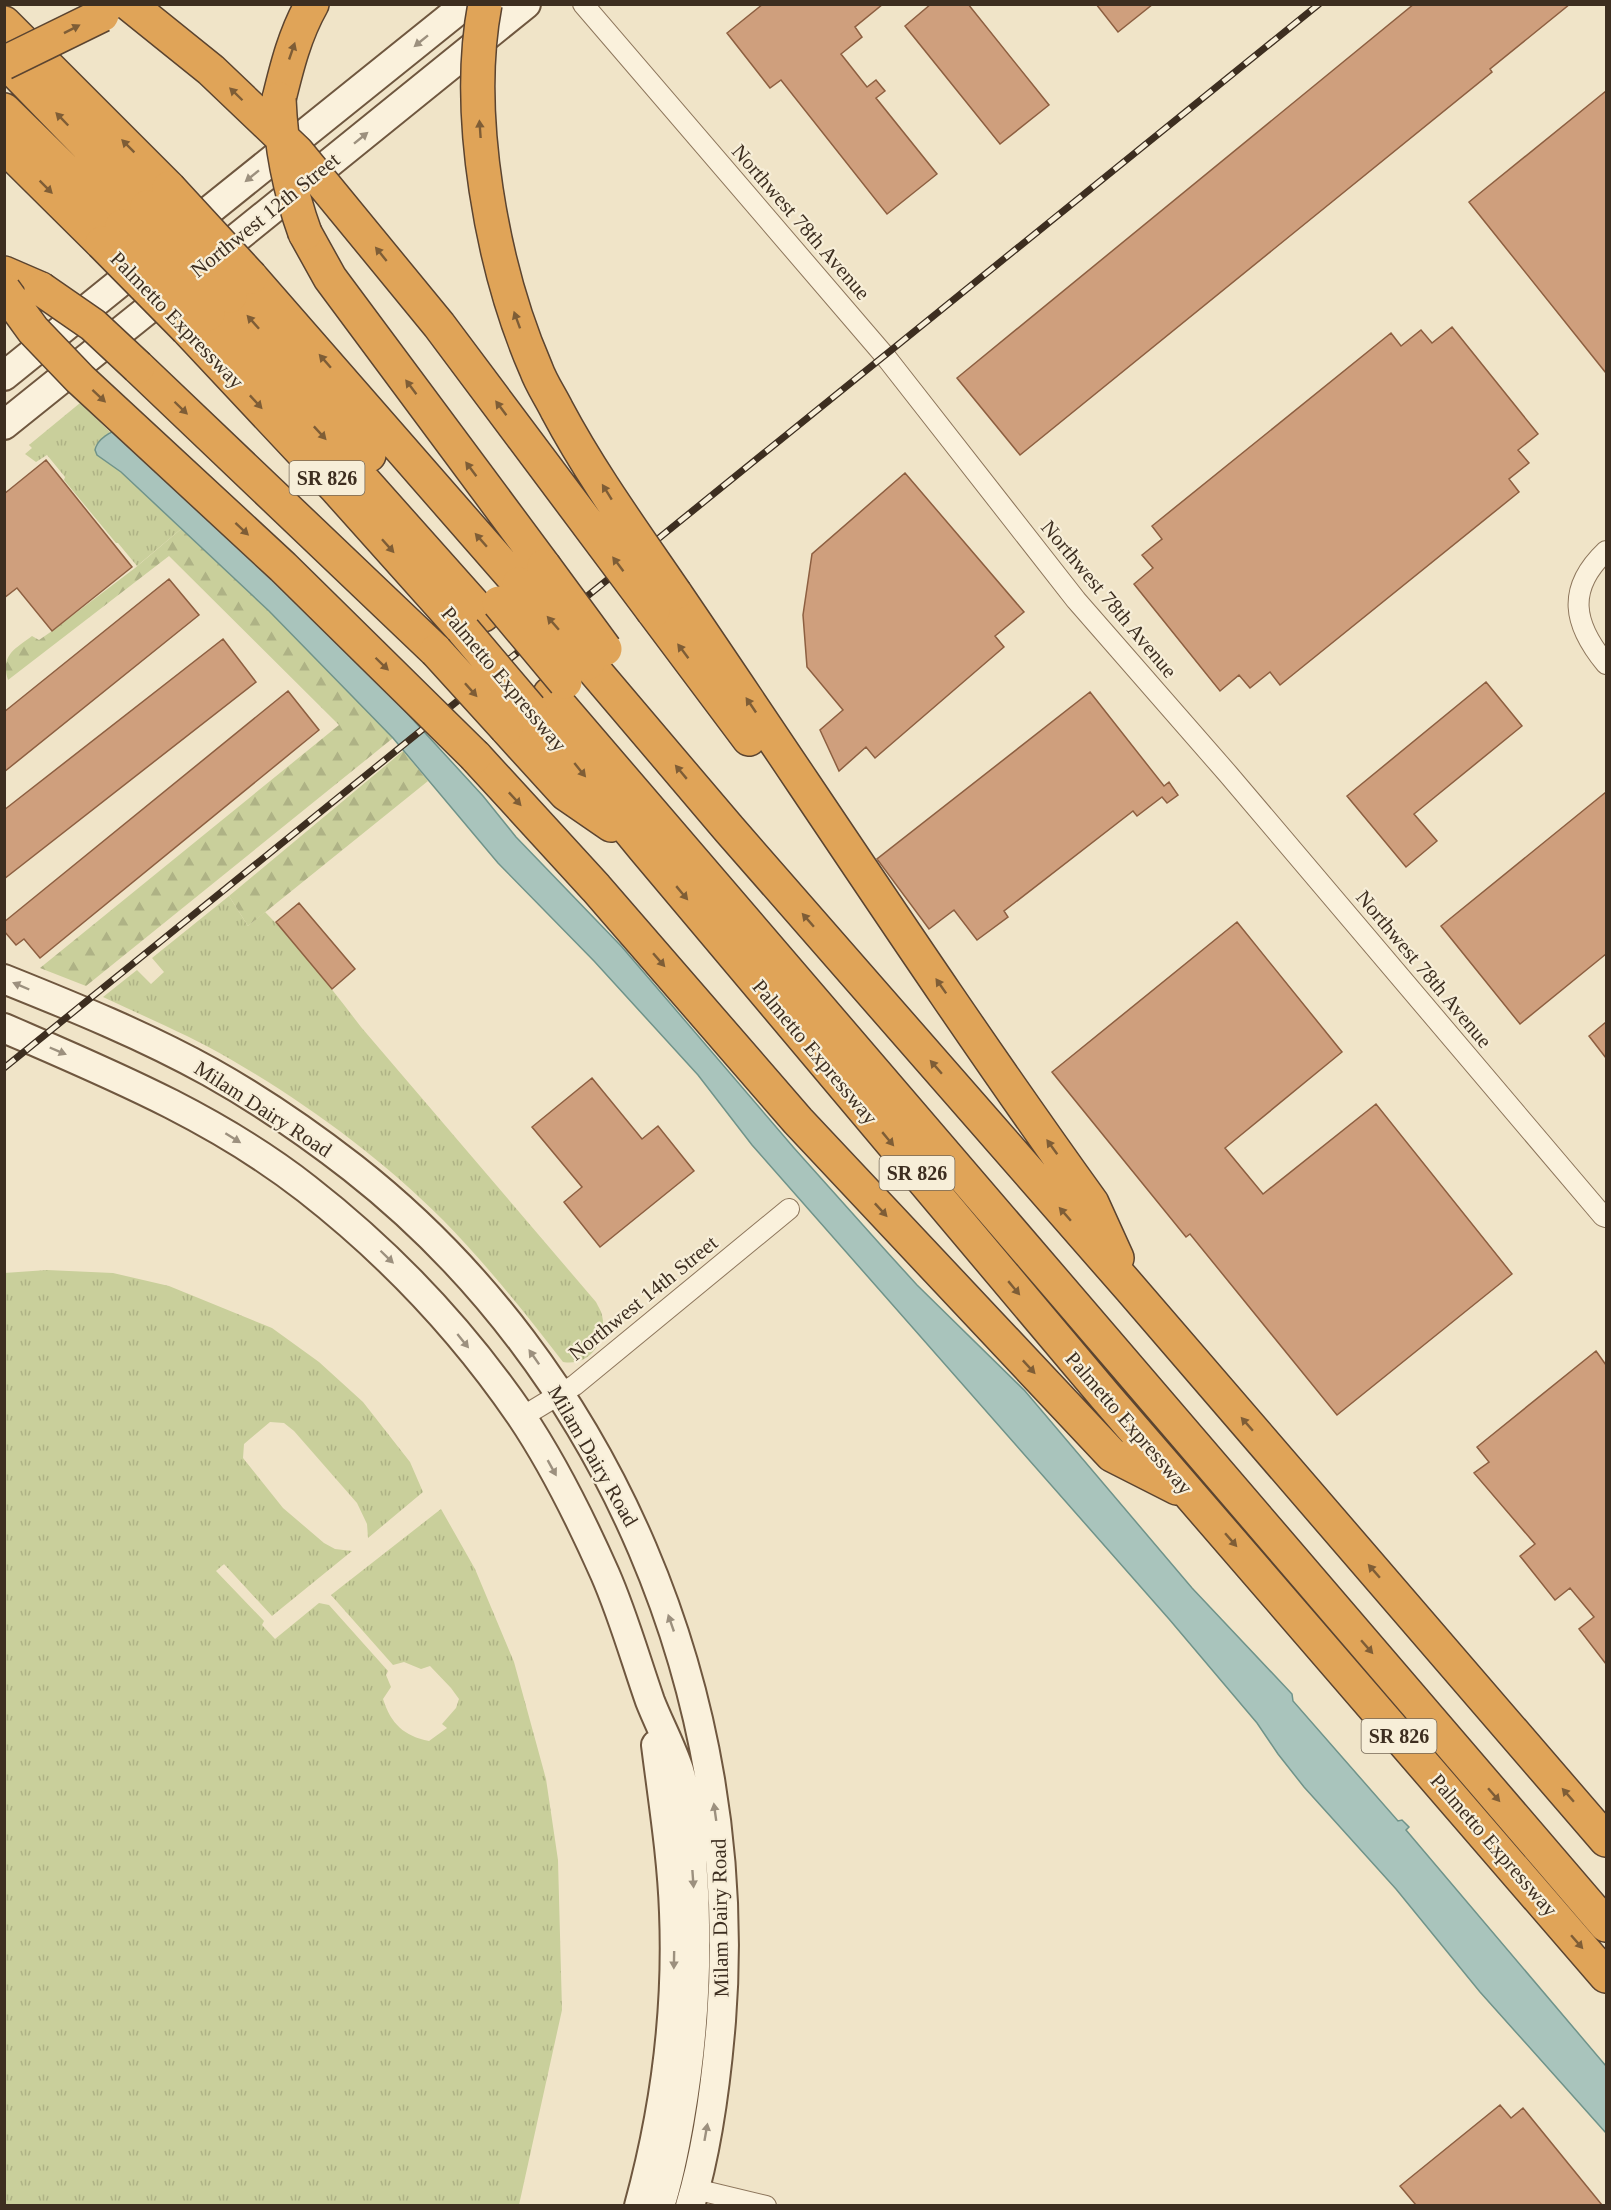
<svg xmlns="http://www.w3.org/2000/svg" width="1611" height="2210" viewBox="0 0 1611 2210" font-family="'Times New Roman',serif">
	<defs>
		<pattern id="grass-tufts" width="24" height="20" patternUnits="userSpaceOnUse" patternTransform="scale(1.5)"><rect width="24" height="20" fill="#c9cf9b"/><path d="M3 7l-1-3M5 7V3M7 7l1-3M15 17l-1-3M17 17v-4M19 17l1-3" fill="none" stroke="#aeb285"/></pattern>
		<pattern id="forest-firs" width="22" height="20" patternUnits="userSpaceOnUse" patternTransform="scale(1.5)"><rect width="22" height="20" fill="#c9cf9b"/><path d="M5 1l3.5 6h-7zM16 11l3.5 6h-7z" fill="#aeb285"/></pattern>
	</defs>
	<rect width="100%" height="100%" fill="#f0e4c8"/>
	<path fill="url(#grass-tufts)" d="M80,403L110,432L95,446L97,455L121,472L181,529L137,566L118,543H116L64,480L65,477L47,455L36,462L25,454L32,448L29,445Z
		M229,896L248,926L265,912C300,947 331,988 361,1027L596,1302C598,1306 601,1311 602,1315C608,1340 590,1367 563,1362C525,1313 487,1265 443,1220C380,1157 306,1103 230,1059C189,1035 145,1017 103,997L137,970L151,984L164,972L152,958Z
		M47,1270L113,1273L169,1286L272,1328L319,1362L363,1402L410,1462L423,1492L368,1538L367,1524L357,1503L294,1431L284,1423L270,1422L244,1444L243,1458L283,1508L324,1543L335,1549L352,1551L272,1616L224,1564L216,1571L264,1621L262,1625L275,1639L319,1603L329,1605L388,1671L386,1675L391,1687L383,1699C391,1724 404,1736 429,1741L447,1728L442,1724L456,1708L459,1699L451,1688L430,1666L421,1669L404,1662L393,1665L331,1595L441,1509L475,1569L514,1662L546,1779L558,1860L562,2010L519,2205H5L4,1273Z"/>
	<path fill="url(#forest-firs)" d="M181,529L269,611L393,738L86,986L40,968L339,725L169,556L8,680C0,655 15,649 32,636L39,640L52,631L135,568Z
		M403,751L428,781L248,926L229,896Z"/>
	<path fill="#a9c4bc" stroke="#6f938a" stroke-width="1.5" d="M121,429L304,601L483,796L516,837L622,947L794,1148L887,1252L917,1285L1025,1391L1192,1588L1292,1694L1293,1701L1398,1821L1402,1820L1409,1827L1406,1830L1606,2066V2133L1480,1992L1396,1889L1304,1787L1278,1754L1257,1723L1169,1619L752,1145L698,1075L594,961L498,863L393,738L269,611L121,472L97,455L95,450C97,439 111,431 121,429Z"/>
	<path fill="#cf9f7d" stroke="#8d5f41" stroke-width="1.5" d="M763,4H883L855,27L862,37L841,54L867,87L876,80L885,91L876,98L937,174L887,214L781,80L770,88L727,33Z
		M931,4H968L1049,105L1000,144L905,26Z
		M1096,4H1153L1118,32Z
		M1414,4H1570L1490,69L1492,72L1020,455L957,378Z
		M1606,91V373L1469,202Z
		M1452,327L1538,434L1518,450L1529,463L1509,479L1519,492L1280,685L1270,672L1250,688L1239,675L1220,691L1134,584L1153,568L1142,555L1162,539L1152,526L1391,333L1401,346L1421,330L1432,343Z
		M46,460L132,567L52,631L17,588L4,598V494Z
		M905,473L1024,612L995,636L1004,647L875,758L866,747L839,771L820,730L843,710L807,667L803,615L812,554Z
		M169,579L199,615L4,772V712Z
		M223,639L256,682L4,879V810Z
		M1486,682L1522,726L1414,814L1437,841L1406,867L1347,796Z
		M288,691L319,730L40,958L24,939L16,945L4,931V922Z
		M1090,692L1164,786L1169,782L1178,795L1167,803L1162,797L1137,816L1133,811L1004,911L1008,917L977,940L954,910L929,929L877,859Z
		M1606,792V954L1520,1024L1441,926Z
		M299,903L355,969L332,989L276,922Z
		M1237,922L1342,1052L1225,1148L1263,1194L1376,1104L1512,1274L1337,1415L1190,1234L1186,1237L1052,1072Z
		M1606,1022V1058L1589,1036Z
		M592,1078L642,1139L658,1126L694,1171L600,1247L564,1202L582,1187L532,1127Z
		M1596,1351L1606,1365V1664L1579,1629L1594,1617L1570,1588L1555,1600L1520,1556L1535,1544L1474,1473L1489,1462L1477,1447Z
		M1500,2105L1511,2118L1523,2108L1602,2205H1416L1400,2186Z"/>
	<g fill="none" stroke-linecap="round" stroke-linejoin="round">
		<g stroke="#8d765c" stroke-width="22">
			<path id="street" d="M583,4L885,356L1076,600L1228,774L1603,1216L1606,1217
				M1606,551C1566,589 1573,624 1606,664
				M522,1417L575,1385L789,1209
				M695,2189L766,2206"/>
		</g>
		<g stroke="#6f573f" stroke-width="32">
			<path id="secondary" d="M180,234L466,4
				M207,262L526,4
				M4,376L149,259
				M4,425L176,287
				M4,979C74,1007 145,1036 210,1072C260,1100 308,1133 353,1168C609,1369 746,1698 721,2021C716,2082 708,2147 690,2206
				M4,1028C110,1074 215,1117 307,1189C389,1253 462,1330 521,1416C554,1465 581,1520 605,1574C623,1615 635,1658 650,1701C659,1724 671,1746 679,1770C687,1797 690,1829 692,1858C699,1946 695,2032 680,2118C675,2147 669,2178 660,2206
				M639,2206C665,2111 678,2011 674,1912C672,1856 663,1801 656,1745"/>
		</g>
		<g stroke="#5b4430" stroke-width="36">
			<path id="highway" d="M4,23L169,188
				M4,60L147,207
				M279,99C287,66 295,34 312,4
				M4,110L122,226
				M4,146L102,243
				M305,233L330,278L544,566
				M4,273L41,289
				M251,277L519,584
				M230,296L369,455
				M208,314L353,469L483,615
				M187,329L336,488L464,631
				M138,367L436,651
				M675,593C814,797 948,1003 1092,1203L1117,1258
				M653,611L749,739
				M588,663L729,829L1131,1289L1606,1840
				M550,694L1606,1925
				M530,709L644,848L1105,1396L1606,1976
				M506,728L566,794L611,825
				M475,756L596,888L798,1121L1112,1455L1177,1488"/>
		</g>
		<use href="#street" stroke="#faf1dc" stroke-width="20"/>
		<use href="#secondary" stroke="#faf1dc" stroke-width="28"/>
		<use href="#highway" stroke="#e0a458" stroke-width="33"/>
		<g stroke="#3d2e20" stroke-width="7">
			<path id="rail" d="M4,1068L1319,4"/>
		</g>
		<use href="#rail" stroke="#f7eed8" stroke-width="4.5" stroke-dasharray="14" stroke-linecap="butt"/>
		<g stroke="#5b4430" stroke-width="36" stroke-linecap="butt">
			<path id="highway-bridge" d="M129,4L211,70L297,152L439,325L653,611
				M485,4C464,114 492,268 536,369C541,383 550,396 557,410C591,474 634,533 675,593
				M4,63L102,15
				M279,99C281,147 289,189 305,233
				M169,188L251,277
				M147,207L230,296
				M122,226L208,314
				M102,243L187,329
				M41,289L93,325L138,367
				M4,290L33,330L80,379L283,567L475,756
				M544,566L605,649
				M519,584L588,663
				M499,603L565,682
				M464,631L530,709
				M436,651L506,728"/>
		</g>
		<use href="#highway-bridge" stroke="#e0a458" stroke-width="33"/>
	</g>
	<defs><path id="oneway-solid" d="M-6-.8H1V-3.2L6.5 0L1 3.2V.8H-6Z" transform="scale(1.5)"/></defs>
	<g fill="#7e5d36">
		<use href="#oneway-solid" transform="translate(72 29) rotate(-27)"/>
		<use href="#oneway-solid" transform="translate(292 51) rotate(-71)"/>
		<use href="#oneway-solid" transform="translate(236 94) rotate(-136)"/>
		<use href="#oneway-solid" transform="translate(62 119) rotate(-134)"/>
		<use href="#oneway-solid" transform="translate(480 129) rotate(-94)"/>
		<use href="#oneway-solid" transform="translate(128 146) rotate(-135)"/>
		<use href="#oneway-solid" transform="translate(46 187) rotate(45)"/>
		<use href="#oneway-solid" transform="translate(381 254) rotate(-129)"/>
		<use href="#oneway-solid" transform="translate(517 320) rotate(-110)"/>
		<use href="#oneway-solid" transform="translate(253 322) rotate(-132)"/>
		<use href="#oneway-solid" transform="translate(325 361) rotate(-131)"/>
		<use href="#oneway-solid" transform="translate(411 387) rotate(-127)"/>
		<use href="#oneway-solid" transform="translate(99 396) rotate(43)"/>
		<use href="#oneway-solid" transform="translate(256 402) rotate(47)"/>
		<use href="#oneway-solid" transform="translate(181 408) rotate(44)"/>
		<use href="#oneway-solid" transform="translate(501 408) rotate(-127)"/>
		<use href="#oneway-solid" transform="translate(320 433) rotate(47)"/>
		<use href="#oneway-solid" transform="translate(471 469) rotate(-127)"/>
		<use href="#oneway-solid" transform="translate(607 492) rotate(-122)"/>
		<use href="#oneway-solid" transform="translate(242 529) rotate(43)"/>
		<use href="#oneway-solid" transform="translate(481 540) rotate(-131)"/>
		<use href="#oneway-solid" transform="translate(388 546) rotate(48)"/>
		<use href="#oneway-solid" transform="translate(618 564) rotate(-127)"/>
		<use href="#oneway-solid" transform="translate(553 623) rotate(-131)"/>
		<use href="#oneway-solid" transform="translate(683 651) rotate(-127)"/>
		<use href="#oneway-solid" transform="translate(382 664) rotate(44)"/>
		<use href="#oneway-solid" transform="translate(471 690) rotate(48)"/>
		<use href="#oneway-solid" transform="translate(751 705) rotate(-124)"/>
		<use href="#oneway-solid" transform="translate(580 770) rotate(51)"/>
		<use href="#oneway-solid" transform="translate(681 772) rotate(-130)"/>
		<use href="#oneway-solid" transform="translate(515 799) rotate(47)"/>
		<use href="#oneway-solid" transform="translate(682 893) rotate(50)"/>
		<use href="#oneway-solid" transform="translate(808 920) rotate(-131)"/>
		<use href="#oneway-solid" transform="translate(659 960) rotate(49)"/>
		<use href="#oneway-solid" transform="translate(941 986) rotate(-125)"/>
		<use href="#oneway-solid" transform="translate(936 1067) rotate(-131)"/>
		<use href="#oneway-solid" transform="translate(888 1139) rotate(50)"/>
		<use href="#oneway-solid" transform="translate(1052 1147) rotate(-126)"/>
		<use href="#oneway-solid" transform="translate(881 1210) rotate(47)"/>
		<use href="#oneway-solid" transform="translate(1065 1214) rotate(-131)"/>
		<use href="#oneway-solid" transform="translate(1014 1288) rotate(50)"/>
		<use href="#oneway-solid" transform="translate(1029 1367) rotate(47)"/>
		<use href="#oneway-solid" transform="translate(1247 1424) rotate(-131)"/>
		<use href="#oneway-solid" transform="translate(1231 1540) rotate(49)"/>
		<use href="#oneway-solid" transform="translate(1374 1571) rotate(-131)"/>
		<use href="#oneway-solid" transform="translate(1367 1647) rotate(49)"/>
		<use href="#oneway-solid" transform="translate(1494 1795) rotate(49)"/>
		<use href="#oneway-solid" transform="translate(1568 1795) rotate(-131)"/>
		<use href="#oneway-solid" transform="translate(1577 1942) rotate(49)"/>
	</g>
	<g fill="#9c907e">
		<use href="#oneway-solid" transform="translate(421 41) rotate(141)"/>
		<use href="#oneway-solid" transform="translate(361 138) rotate(-39)"/>
		<use href="#oneway-solid" transform="translate(252 176) rotate(141)"/>
		<use href="#oneway-solid" transform="translate(21 986) rotate(-157)"/>
		<use href="#oneway-solid" transform="translate(58 1051) rotate(23)"/>
		<use href="#oneway-solid" transform="translate(233 1138) rotate(32)"/>
		<use href="#oneway-solid" transform="translate(387 1257) rotate(44)"/>
		<use href="#oneway-solid" transform="translate(463 1341) rotate(51)"/>
		<use href="#oneway-solid" transform="translate(534 1357) rotate(-125)"/>
		<use href="#oneway-solid" transform="translate(552 1468) rotate(61)"/>
		<use href="#oneway-solid" transform="translate(671 1623) rotate(-109)"/>
		<use href="#oneway-solid" transform="translate(715 1812) rotate(-98)"/>
		<use href="#oneway-solid" transform="translate(693 1879) rotate(86)"/>
		<use href="#oneway-solid" transform="translate(674 1960) rotate(91)"/>
		<use href="#oneway-solid" transform="translate(706 2132) rotate(-80)"/>
	</g>
	<g text-anchor="middle" stroke-width="4.5" stroke-linejoin="round" paint-order="stroke">
		<g fill="#f7eed8" stroke="#756857" stroke-width="1.5">
			<rect x="289.5" y="461" width="75" height="34" rx="4.5"/>
			<rect x="879.5" y="1156" width="75" height="34" rx="4.5"/>
			<rect x="1361.5" y="1719" width="75" height="34" rx="4.5"/>
		</g>
		<g font-size="20" font-weight="bold" fill="#3d2e20">
			<text x="327" y="485">SR 826</text>
			<text x="917" y="1180">SR 826</text>
			<text x="1399" y="1743">SR 826</text>
		</g>
		<g font-size="21" fill="#3d2e20" stroke="#f7eed8">
			<text transform="translate(265 215) rotate(-39)" y="7">Northwest 12th Street</text>
			<text transform="translate(801 222) rotate(49)" y="7">Northwest 78th Avenue</text>
			<text transform="translate(177 320) rotate(46)" y="7">Palmetto Expressway</text>
			<text transform="translate(1109 599) rotate(50)" y="7">Northwest 78th Avenue</text>
			<text transform="translate(504 679) rotate(50)" y="7">Palmetto Expressway</text>
			<text transform="translate(1424 969) rotate(50)" y="7">Northwest 78th Avenue</text>
			<text transform="translate(815 1052) rotate(50)" y="7">Palmetto Expressway</text>
			<text transform="translate(263 1109) rotate(33)" y="7">Milam Dairy Road</text>
			<text transform="translate(643 1298) rotate(-39)" y="7">Northwest 14th Street</text>
			<text transform="translate(1129 1423) rotate(49)" y="7">Palmetto Expressway</text>
			<text transform="translate(593 1456) rotate(60)" y="7">Milam Dairy Road</text>
			<text transform="translate(1494 1845) rotate(49)" y="7">Palmetto Expressway</text>
			<text transform="translate(720 1918) rotate(-91)" y="7">Milam Dairy Road</text>
		</g>
	</g>
	<rect width="1611" height="2210" fill="none" stroke="#3d2e20" stroke-width="12"/>
</svg>
